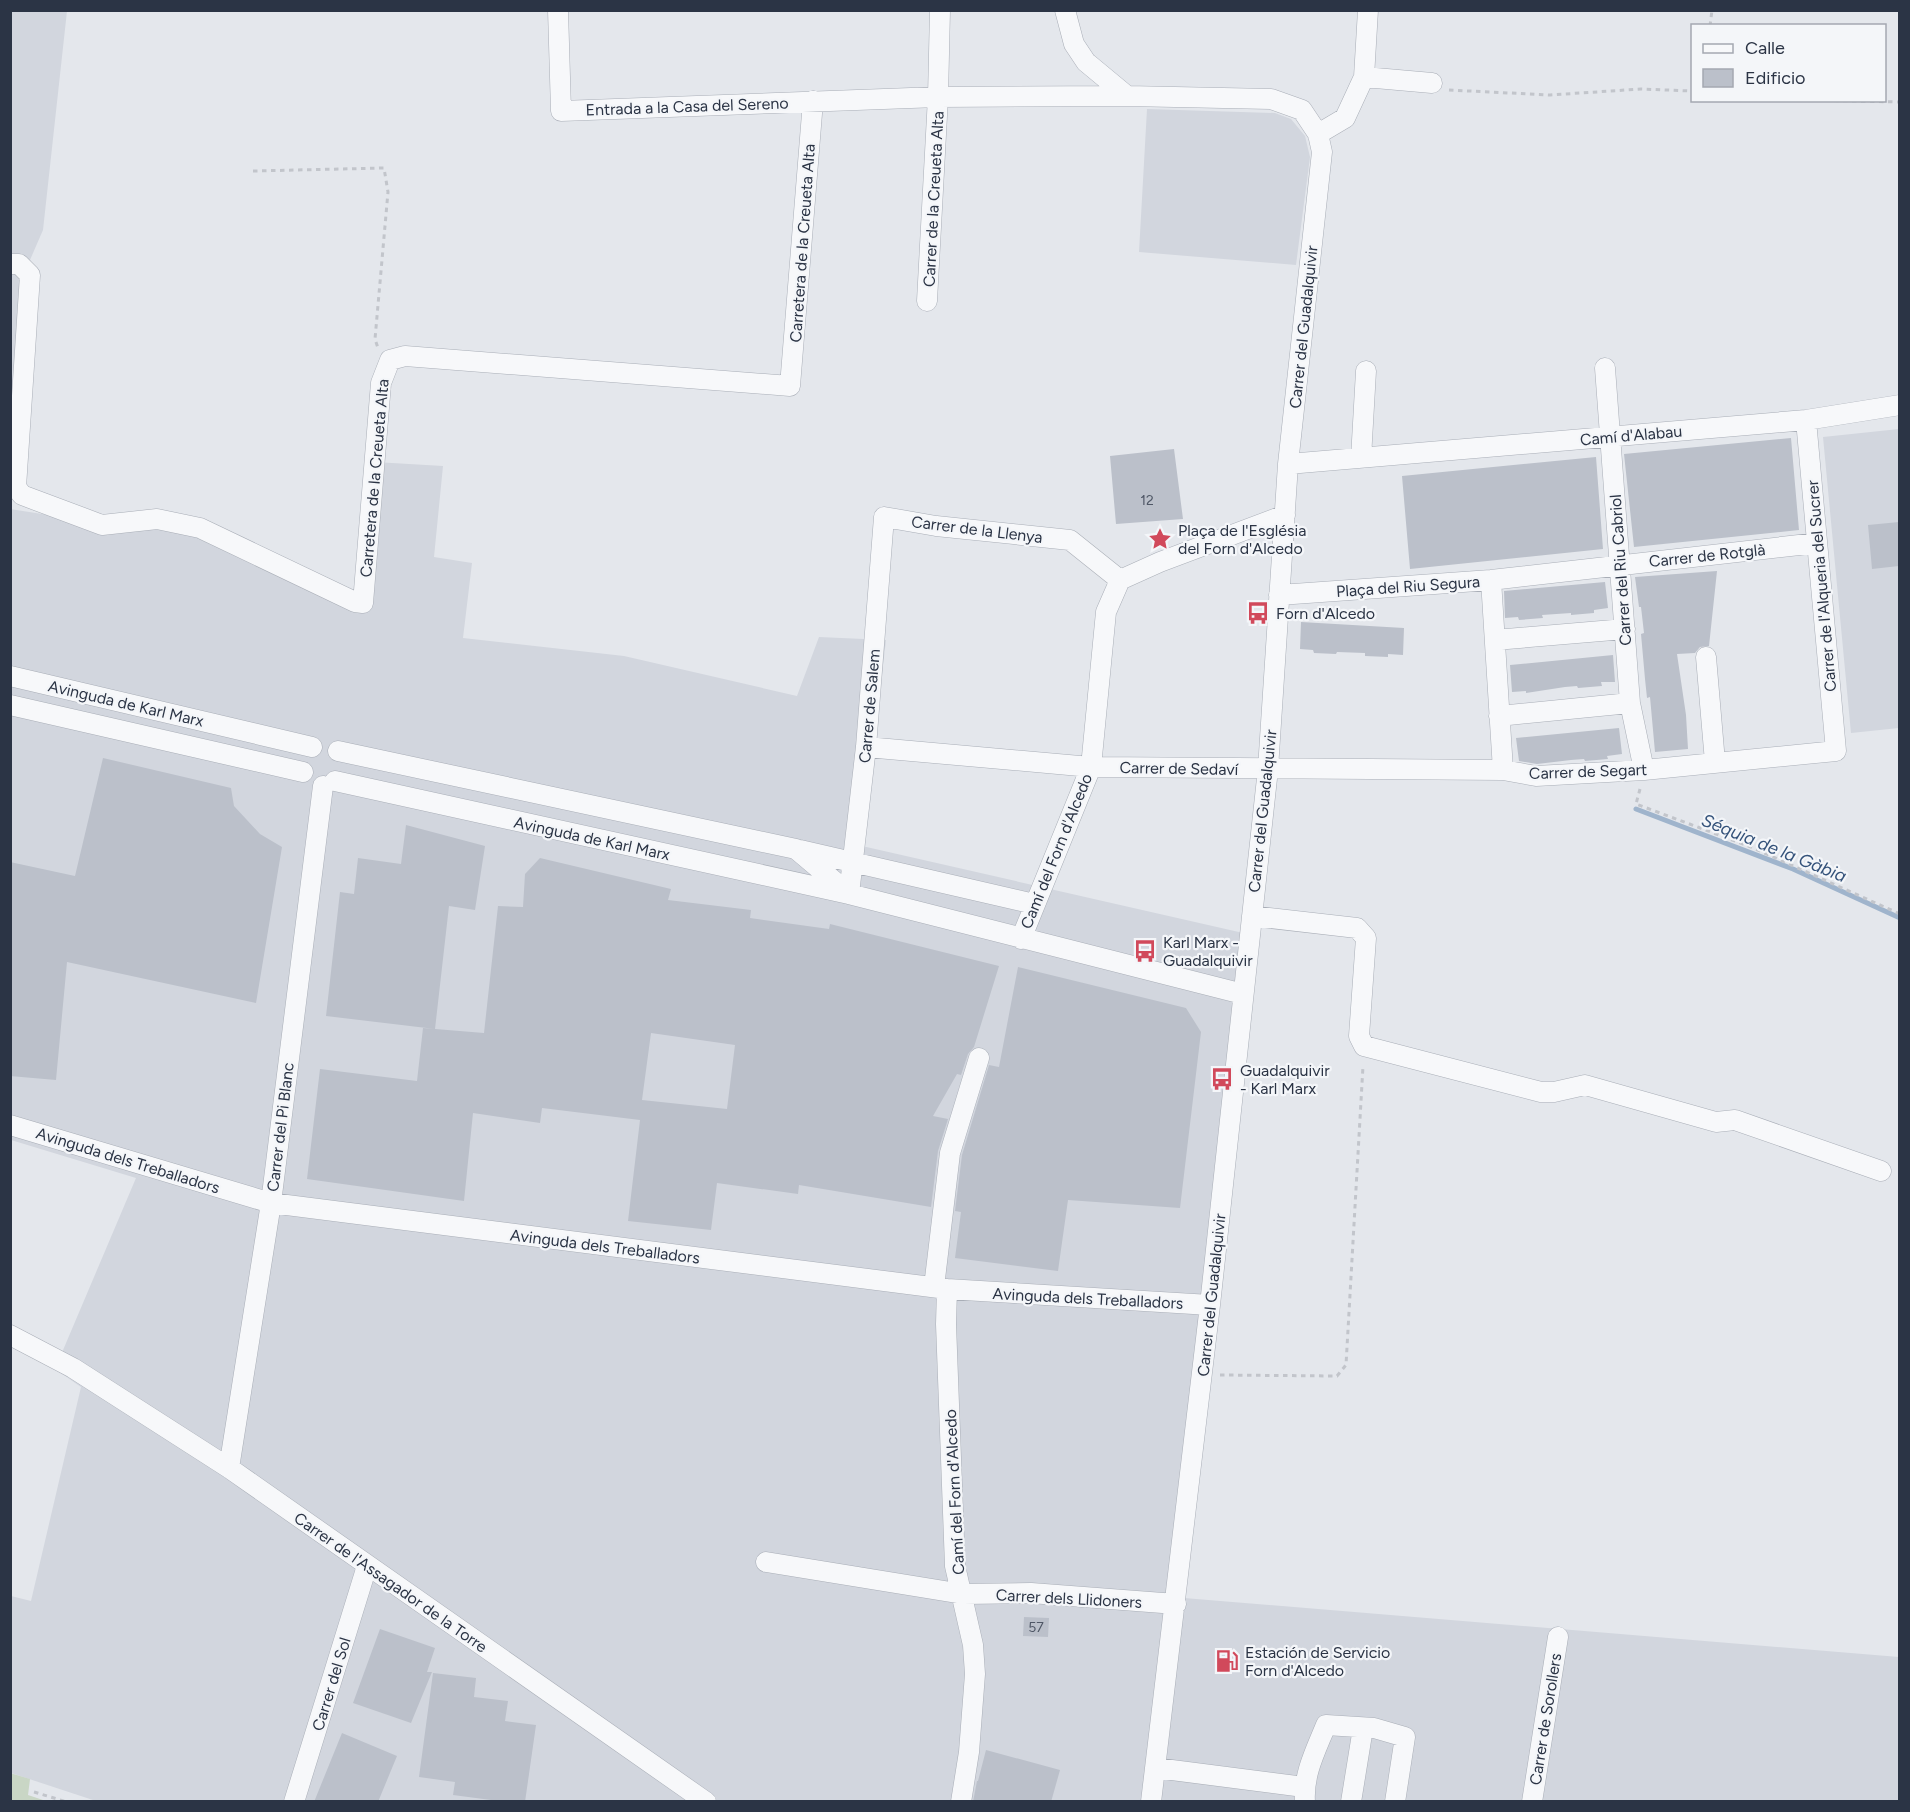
<svg xmlns="http://www.w3.org/2000/svg" width="1910" height="1812" viewBox="0 0 1910 1812" font-family="Figtree,sans-serif">
	<rect width="100%" height="100%" fill="#e4e7ec"/>
	<path fill="#d2d6de" d="M11,11H67L43,230L30,260L36,281L18,395H11Z
		M1147,109L1275,113L1291,119L1305,136L1310,157L1296,265L1139,252Z
		M1899,429V728L1851,733L1823,437Z
		M375,462L443,466L434,557L472,563L463,638L624,656L797,696L819,637L886,640L862,846L1252,935L1184,1598L1899,1657V1801L99,1802L11,1773V1596L31,1601L81,1387L55,1369L136,1178L11,1140L10,509L106,524L181,523L360,602Z"/>
	<path fill="#c9d6c5" d="M10,1773L30,1779L28,1795L46,1801H11Z"/>
	<g fill="none" stroke-linecap="round" stroke-linejoin="round">
		<path stroke="#9fb4cc" stroke-width="5" d="M1636,809L1793,869L1900,918"/>
	</g>
	<path fill="#bbc0ca" fill-rule="evenodd" d="M1791,438L1799,530L1634,547L1624,454Z
		M1174,449L1183,519L1116,524L1110,456Z
		M1596,457L1603,549L1410,569L1402,476Z
		M1899,522V566L1872,569L1868,525Z
		M1717,571L1709,646L1700,647L1695,653L1677,654L1686,715L1688,749L1655,752L1650,697L1647,698L1645,679L1641,634L1644,633L1641,607H1639L1635,577Z
		M1605,582L1608,608L1594,610V613L1571,615V613L1542,615L1543,618L1519,620L1518,617L1505,618L1504,591Z
		M1301,622L1404,628L1403,655L1388,654V657L1365,656V653L1337,652L1336,654L1314,653L1313,650L1300,649Z
		M1613,655L1615,682H1601L1602,686L1578,688L1577,686L1565,687L1526,693V691L1512,692L1510,665Z
		M1619,728L1622,754L1607,756L1608,759L1585,761L1584,759L1571,760L1537,764L1519,761L1516,738Z
		M103,758L231,788L234,806L260,834L282,847L256,1003L67,962L56,1080L10,1076V862L75,876Z
		M406,825L485,846L475,910L449,906L435,1029L326,1016L340,892L354,894L358,858L401,864Z
		M540,858L671,889L668,900L751,910L750,918L829,929L830,924L999,966L974,1047L968,1054L961,1075L957,1074L933,1116L948,1119L938,1151L931,1207L799,1185L798,1194L717,1183L711,1230L628,1221L640,1120L542,1108L540,1123L473,1113L464,1201L307,1179L320,1069L417,1081L423,1028L484,1033L498,906L523,907L525,874ZM651,1033L735,1045L727,1109L642,1100Z
		M1018,967L1186,1008L1201,1032L1180,1208L1068,1200L1058,1271L955,1258L961,1212L955,1211L962,1155L989,1065L999,1067Z
		M1024,1617L1049,1618L1048,1637L1023,1636Z
		M380,1629L435,1648L427,1672H432L411,1723L353,1703Z
		M433,1673L476,1678L474,1697L508,1701L505,1721L536,1725L525,1802H491V1800L453,1795L455,1782L419,1777Z
		M342,1733L397,1756L378,1802H314Z
		M986,1750L1060,1770L1051,1802H973L977,1781H978Z"/>
	<g fill="none" stroke-linecap="round" stroke-linejoin="round">
		<g stroke="#a9aeb7" stroke-width="21">
			<path id="minor" d="M558,10L561,111L938,97L940,10
				M1065,10L1074,44L1086,62L1127,96L1271,99L1302,110L1318,134L1322,152L1288,464L1268,769L1210,1305L1151,1802
				M1364,77L1432,83
				M1318,134L1345,118L1364,77L1368,10
				M10,264H19L30,275L16,487L22,495L102,525L157,519L200,528L355,602L363,603L381,383L390,360L405,356L790,386L813,101
				M927,301L938,97L1127,96
				M1605,368L1630,703L1644,770
				M1361,458L1366,371
				M1288,464L1806,420L1900,405
				M1491,580L1503,770
				M1279,595L1491,580L1817,543
				M1495,640L1625,629
				M1706,657L1715,762
				M10,676L312,747
				M10,705L303,772
				M1499,716L1630,703
				M866,747L1091,767L1503,770L1536,776L1644,770L1836,751L1806,420
				M338,751L796,849L847,892
				M335,781L849,894L1243,994
				M800,850L1034,904
				M849,894L866,747L884,517L936,526L1070,540L1120,580
				M1252,916L1357,928L1366,938L1359,1036L1364,1046L1541,1092H1554L1585,1085L1716,1122L1735,1120L1881,1171
				M1021,939L1091,767L1106,612L1120,580L1160,562L1285,515
				M10,1125L271,1203L947,1289L1210,1305
				M934,1287L950,1153L979,1058
				M947,1289L946,1324L955,1566L973,1645L975,1674L969,1752L961,1802
				M10,1335L73,1368L229,1468L706,1802
				M229,1468L271,1203L323,786
				M766,1562L963,1594L1031,1593L1176,1604
				M1156,1768L1304,1787
				M294,1802L367,1566
				M1305,1802C1303,1774 1316,1750 1326,1725L1374,1728L1405,1737L1395,1802
				M1351,1802L1363,1728
				M1532,1802L1558,1637"/>
		</g>
		<path stroke="#c2c5cb" stroke-width="3" stroke-dasharray="4.5 4.5" stroke-linecap="butt" d="M1710,26L1712,10
			M1449,90L1550,95L1641,89L1692,91
			M1807,100L1900,102
			M253,171L384,168L388,192L375,339L378,348
			M1640,789L1636,804L1751,847L1900,914
			M1220,1375L1337,1376L1346,1365L1363,1066
			M34,1792L67,1802"/>
		<use href="#minor" stroke="#f7f8fa" stroke-width="20"/>
	</g>
	<defs>
		<g id="sight-bare" transform="scale(1.8)"><path d="M0-6L1.8-2.2L6-1.7L2.9 1.2L3.7 5.4L0 3.3L-3.7 5.4L-2.9 1.2L-6-1.7L-1.8-2.2Z" fill="#d1495b" stroke="#f4f6f9" stroke-width="2.5" paint-order="stroke"/></g>
		<g id="bus-bare" transform="scale(1.8)"><path d="M-5-6H5V4H4V6H2V4H-2V6H-4V4H-5ZM-3.5-4V0h7V-4ZM-3.5 1.2v1.5H-2V1.2ZM2 1.2v1.5H3.5V1.2Z" fill="#d1495b" stroke="#f4f6f9" stroke-width="2.5" paint-order="stroke"/></g>
		<g id="fuel-bare" transform="scale(1.8)"><path d="M-5.5-6h7V0h2V4h1.3V-2.5L3-4.5l.8-.8L6-3V5H2.5V1h-1V6h-7ZM-4.2-4.7v3.2H.2V-4.7Z" fill="#d1495b" stroke="#f4f6f9" stroke-width="2.5" paint-order="stroke"/></g>
	</defs>
	<g fill-rule="evenodd">
		<use href="#sight-bare" x="1160" y="539"/>
		<use href="#bus-bare" x="1258" y="613"/>
		<use href="#bus-bare" x="1145" y="951"/>
		<use href="#bus-bare" x="1222" y="1079"/>
		<use href="#fuel-bare" x="1227" y="1661"/>
	</g>
	<g text-anchor="middle" stroke-width="4.5" stroke-linejoin="round" paint-order="stroke">
		<g font-size="14" fill="#4f5766">
			<text x="1147" y="505">12</text>
			<text x="1036" y="1632">57</text>
		</g>
		<g font-size="16" fill="#2b3445" stroke="#f4f6f9">
			<text transform="translate(687 106) rotate(-2)" y="6">Entrada a la Casa del Sereno</text>
			<text transform="translate(933 199) rotate(-87)" y="6">Carrer de la Creueta Alta</text>
			<text transform="translate(802 243) rotate(-86)" y="6">Carretera de la Creueta Alta</text>
			<text transform="translate(1303 327) rotate(-84)" y="6">Carrer del Guadalquivir</text>
			<text transform="translate(1631 435) rotate(-5)" y="6">Camí d'Alabau</text>
			<text transform="translate(374 478) rotate(-85)" y="6">Carretera de la Creueta Alta</text>
			<text transform="translate(977 529) rotate(7)" y="6">Carrer de la Llenya</text>
			<text transform="translate(1707 555) rotate(-6)" y="6">Carrer de Rotglà</text>
			<text transform="translate(1620 570) rotate(-94)" y="6">Carrer del Riu Cabriol</text>
			<text transform="translate(1408 586) rotate(-4)" y="6">Plaça del Riu Segura</text>
			<text transform="translate(1821 586) rotate(-95)" y="6">Carrer de l'Alqueria del Sucrer</text>
			<text transform="translate(126 703) rotate(13)" y="6">Avinguda de Karl Marx</text>
			<text transform="translate(869 706) rotate(-85)" y="6">Carrer de Salem</text>
			<text transform="translate(1179 768) rotate(1)" y="6">Carrer de Sedaví</text>
			<text transform="translate(1588 771) rotate(-2)" y="6">Carrer de Segart</text>
			<text transform="translate(1262 811) rotate(-84)" y="6">Carrer del Guadalquivir</text>
			<text transform="translate(592 838) rotate(12)" y="6">Avinguda de Karl Marx</text>
			<text transform="translate(1056 851) rotate(-68)" y="6">Camí del Forn d'Alcedo</text>
			<text transform="translate(280 1127) rotate(-83)" y="6">Carrer del Pi Blanc</text>
			<text transform="translate(128 1160) rotate(17)" y="6">Avinguda dels Treballadors</text>
			<text transform="translate(605 1246) rotate(7)" y="6">Avinguda dels Treballadors</text>
			<text transform="translate(1211 1295) rotate(-84)" y="6">Carrer del Guadalquivir</text>
			<text transform="translate(1088 1298) rotate(3)" y="6">Avinguda dels Treballadors</text>
			<text transform="translate(954 1492) rotate(-93)" y="6">Camí del Forn d'Alcedo</text>
			<text transform="translate(391 1582) rotate(35)" y="6">Carrer de l'Assagador de la Torre</text>
			<text transform="translate(1069 1598) rotate(3)" y="6">Carrer dels Llidoners</text>
			<text transform="translate(331 1684) rotate(-73)" y="6">Carrer del Sol</text>
			<text transform="translate(1545 1719) rotate(-81)" y="6">Carrer de Sorollers</text>
		</g>
		<g font-size="16" fill="#2b3445" stroke="#f4f6f9" text-anchor="start">
			<text x="1178" y="536">Plaça de l'Església<tspan x="1178" dy="18">del Forn d'Alcedo</tspan></text>
			<text x="1276" y="619">Forn d'Alcedo</text>
			<text x="1163" y="948">Karl Marx -<tspan x="1163" dy="18">Guadalquivir</tspan></text>
			<text x="1240" y="1076">Guadalquivir<tspan x="1240" dy="18">- Karl Marx</tspan></text>
			<text x="1245" y="1658">Estación de Servicio<tspan x="1245" dy="18">Forn d'Alcedo</tspan></text>
		</g>
		<g font-size="18" font-style="italic" fill="#34527a" stroke="#f4f6f9">
			<text transform="translate(1774 848) rotate(22)" y="6">Séquia de la Gàbia</text>
		</g>
	</g>
	<rect width="1910" height="1812" fill="none" stroke="#2b3445" stroke-width="24"/>
	<rect x="1691" y="24" width="195" height="78" fill="#f4f6f9" stroke="#a4a8b1" stroke-width="1.5"/>
	<rect x="1703" y="44" width="30" height="9" fill="#f7f8fa" stroke="#a4a8b1" stroke-width="1.5"/>
	<text x="1745" y="54" font-size="18" fill="#2b3445">Calle</text>
	<rect x="1703" y="69" width="30" height="18" fill="#bbc0ca" stroke="#a4a8b1" stroke-width="1.5"/>
	<text x="1745" y="84" font-size="18" fill="#2b3445">Edificio</text>
</svg>
